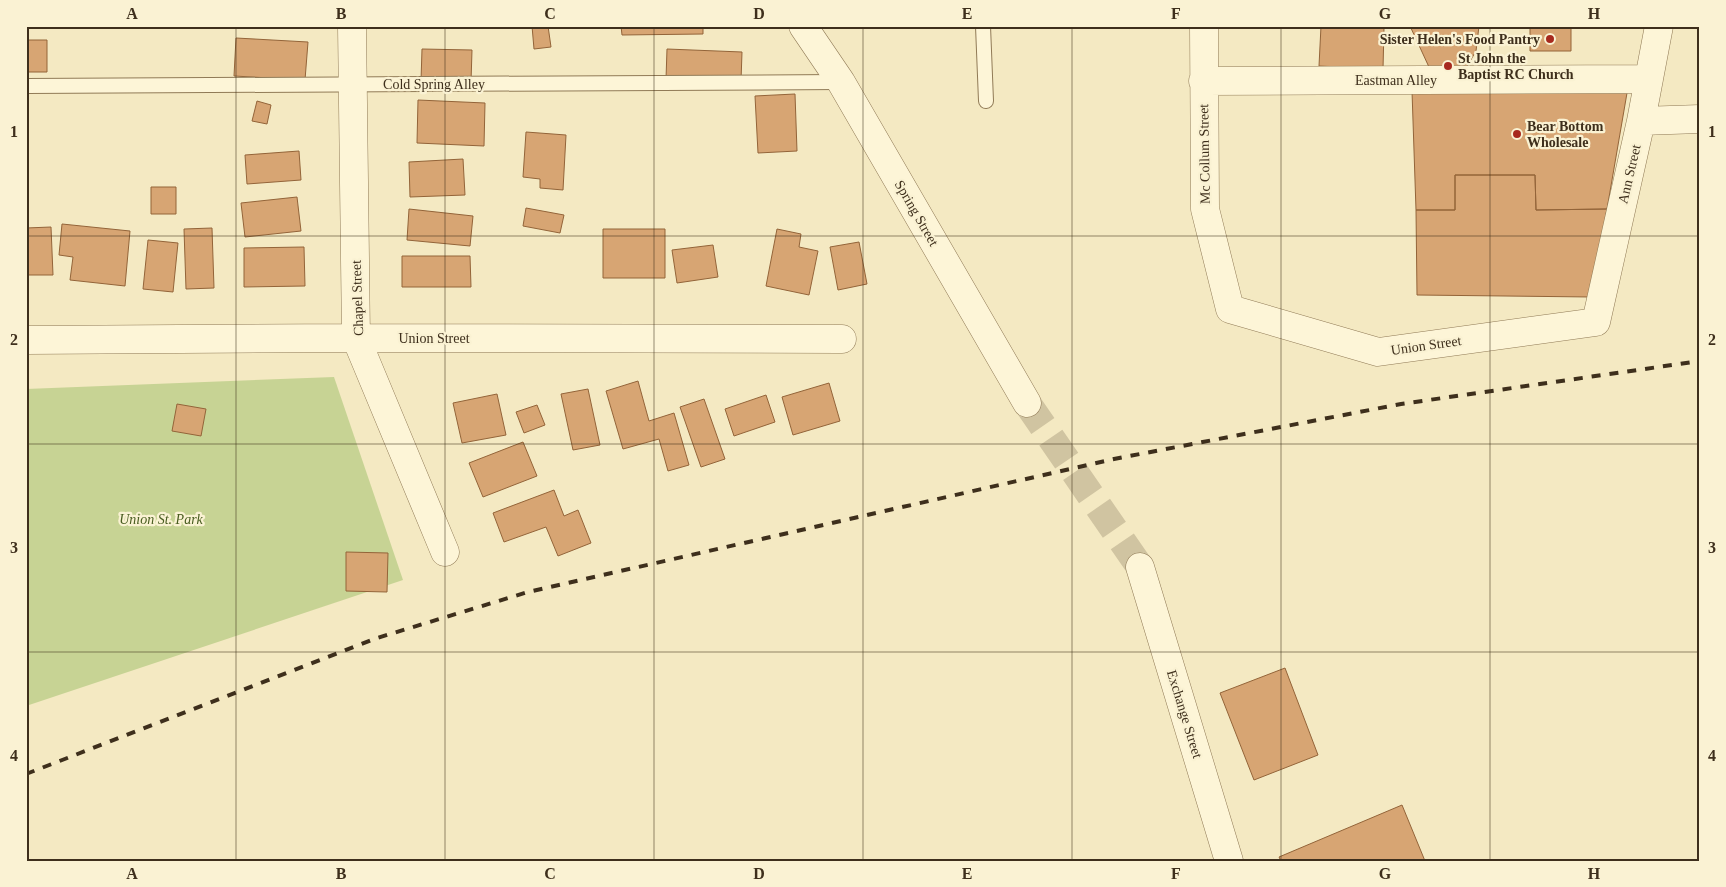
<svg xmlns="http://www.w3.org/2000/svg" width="1726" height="887" viewBox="0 0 1726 887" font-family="Georgia,serif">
	<rect width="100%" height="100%" fill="#f4e9c2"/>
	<path fill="#c7d394" d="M334,377L403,580L26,706V389Z"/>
	<path fill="#d7a573" stroke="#936439" d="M532,26H548L551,47L534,49Z
		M621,26H703V34L622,35Z
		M1321,26H1370L1384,28L1383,69L1319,66Z
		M1410,26H1479L1476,51L1459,80H1435Z
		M1530,26H1571V51H1530Z
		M236,38L308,42L305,80L234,76Z
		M26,40H47V72H26Z
		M422,49L472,50L471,82L421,81Z
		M667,49L742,52L741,81L666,79Z
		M1412,91L1627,93L1607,209L1536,210L1535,175H1455V210H1416Z
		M795,94L797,151L758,153L755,96Z
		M418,100L485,103L484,146L417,143Z
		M257,101L271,105L267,124L252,121Z
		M526,132L566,135L563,190L540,188V179L523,177Z
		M299,151L301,180L247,184L245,155Z
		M463,159L465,195L410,197L409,162Z
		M1455,175H1535L1536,210L1607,209L1591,297L1417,295L1416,210H1455Z
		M151,187H176V214H151Z
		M297,197L301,231L245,237L241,203Z
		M526,208L564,215L560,233L523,226Z
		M409,209L473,216L470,246L407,240Z
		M62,224L130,231L125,286L70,280L73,257L59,255Z
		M51,227L53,275H26V228Z
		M212,228L214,288L186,289L184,229Z
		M603,229H665V278H603Z
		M777,229L801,234L799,247L818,251L809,295L766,286Z
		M148,240L178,243L173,292L143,289Z
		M859,242L867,284L838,290L830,247Z
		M713,245L718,277L677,283L672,250Z
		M304,247L305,286L244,287V248Z
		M402,256H470L471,287H402Z
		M638,381L649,421L674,413L689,465L668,471L659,439L623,449L606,391Z
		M829,383L840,421L793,435L782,397Z
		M588,389L600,445L573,450L561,394Z
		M497,394L506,435L462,443L453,403Z
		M766,395L775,422L734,436L725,409Z
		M704,399L725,459L701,467L680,407Z
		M177,404L206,409L201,436L172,431Z
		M537,405L545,425L524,433L516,412Z
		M523,442L537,476L483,497L469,463Z
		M554,490L564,516L578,510L591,543L558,556L546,527L504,542L493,513Z
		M346,552L388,553L387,592L346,591Z
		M1285,668L1318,755L1254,780L1220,693Z
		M1402,805L1425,861H1281L1279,857Z"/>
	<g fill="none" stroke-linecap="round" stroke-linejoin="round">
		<path stroke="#d0c4a1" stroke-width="28" stroke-dasharray="28 14" stroke-linecap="butt" d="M1027,403L1140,567"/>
		<g stroke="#907a56" stroke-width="16">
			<path id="lane" d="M983,26L986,101
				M26,86L841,82"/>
		</g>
		<g stroke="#907a56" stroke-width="29">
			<path id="street" d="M352,26L356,338L445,552
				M803,26L841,82L1027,403
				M1204,26L1205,209L1230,309L1378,352L1596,322L1641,121L1659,26
				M1203,81L1649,79
				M1641,121L1700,119
				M26,340L356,338L842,339
				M1140,567L1229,861"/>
		</g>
		<use href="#lane" stroke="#fdf5d7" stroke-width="14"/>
		<use href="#street" stroke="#fdf5d7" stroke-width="28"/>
		<path stroke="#3e2f1c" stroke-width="4" stroke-dasharray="9 9" stroke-linecap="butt" d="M26,774L377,638L528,592L1114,459L1401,404L1700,361"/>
	</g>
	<path fill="none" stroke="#3e2f1c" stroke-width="1" stroke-opacity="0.55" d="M236,26V861M445,26V861M654,26V861M863,26V861M1072,26V861M1281,26V861M1490,26V861M26,236H1700M26,444H1700M26,652H1700"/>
	<g fill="#a7291e" stroke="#faf2d3" stroke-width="2">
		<circle cx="1550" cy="39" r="5"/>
		<circle cx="1448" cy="66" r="5"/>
		<circle cx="1517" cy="134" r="5"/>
	</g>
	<g text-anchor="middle" stroke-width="4.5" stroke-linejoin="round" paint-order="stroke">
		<g font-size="14" font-weight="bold" fill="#3e2f1c" stroke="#faf2d3" text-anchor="start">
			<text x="1540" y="44" text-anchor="end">Sister Helen's Food Pantry</text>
			<text x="1458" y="63">St John the<tspan x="1458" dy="16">Baptist RC Church</tspan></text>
			<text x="1527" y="131">Bear Bottom<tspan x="1527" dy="16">Wholesale</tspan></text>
		</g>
		<g font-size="14" fill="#3e2f1c" stroke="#faf2d3">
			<text x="1396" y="85">Eastman Alley</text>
			<text x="434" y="89">Cold Spring Alley</text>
			<text transform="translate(1204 154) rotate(-91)" y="5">Mc Collum Street</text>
			<text transform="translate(1629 174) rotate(-77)" y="5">Ann Street</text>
			<text transform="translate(917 213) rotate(60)" y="5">Spring Street</text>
			<text transform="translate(357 298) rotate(-92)" y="5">Chapel Street</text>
			<text x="434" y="343">Union Street</text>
			<text transform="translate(1426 345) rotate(-8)" y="5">Union Street</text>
			<text transform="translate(1185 714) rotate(73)" y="5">Exchange Street</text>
		</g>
		<g font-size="14" font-style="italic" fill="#495d20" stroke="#faf2d3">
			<text x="161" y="524">Union St. Park</text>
		</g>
	</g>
	<rect width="1726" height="887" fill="none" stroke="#faf2d3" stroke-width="55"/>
	<rect x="28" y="28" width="1670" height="832" fill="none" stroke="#3e2f1c" stroke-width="2"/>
	<g font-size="16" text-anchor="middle" font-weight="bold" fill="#3e2f1c">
		<text x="132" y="19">A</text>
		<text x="341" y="19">B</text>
		<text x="550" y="19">C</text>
		<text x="759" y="19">D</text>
		<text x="967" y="19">E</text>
		<text x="1176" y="19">F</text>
		<text x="1385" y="19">G</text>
		<text x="1594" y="19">H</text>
		<text x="14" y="137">1</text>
		<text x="1712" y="137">1</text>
		<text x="14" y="345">2</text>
		<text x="1712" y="345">2</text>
		<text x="14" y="553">3</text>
		<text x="1712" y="553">3</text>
		<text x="14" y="761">4</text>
		<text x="1712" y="761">4</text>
		<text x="132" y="879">A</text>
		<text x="341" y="879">B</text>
		<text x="550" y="879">C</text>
		<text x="759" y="879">D</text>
		<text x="967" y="879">E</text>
		<text x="1176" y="879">F</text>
		<text x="1385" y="879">G</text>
		<text x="1594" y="879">H</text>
	</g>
</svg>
